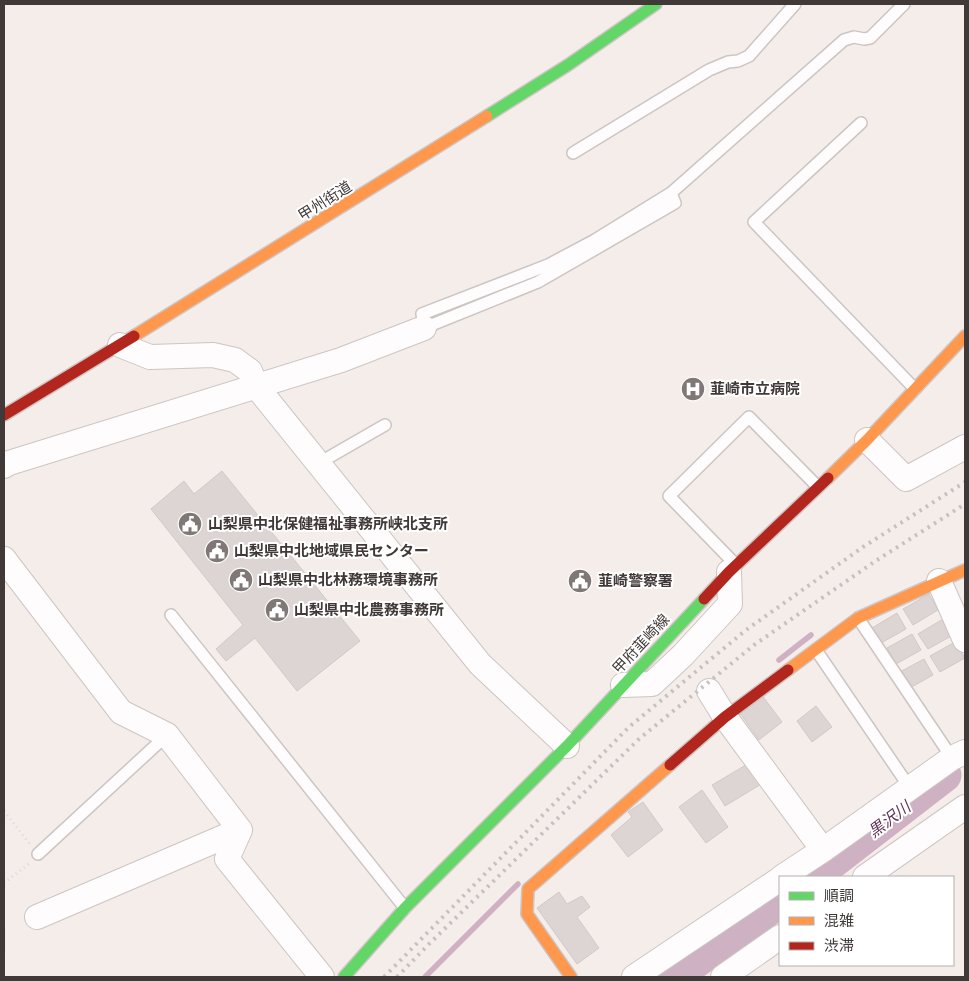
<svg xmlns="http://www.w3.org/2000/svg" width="969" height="981" viewBox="0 0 969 981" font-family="'PT Sans Narrow','Noto Sans JP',sans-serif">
	<rect width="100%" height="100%" fill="#f5edea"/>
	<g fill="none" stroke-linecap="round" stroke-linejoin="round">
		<path stroke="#ceb2c3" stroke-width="5.5" d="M779,660L811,635
			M425,977L518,884"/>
		<path stroke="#ceb2c3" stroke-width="35" d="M812,877L944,775
			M673,977L780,900"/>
	</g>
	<path fill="#dcd5d3" stroke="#d0c9c8" d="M222,471L360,641L297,691L255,638L226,661L216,649L243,625L151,509L184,481L194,494Z
		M929,594L938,610L913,625L903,609Z
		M897,613L906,629L881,643L872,628Z
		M943,619L953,635L928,649L918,634Z
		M912,634L921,650L896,664L887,648Z
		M955,642L965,658L940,672L930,656Z
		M924,659L933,675L908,689L898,673Z
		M761,694L782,722L759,740L739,712Z
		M816,706L832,727L812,742L797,721Z
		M751,762L763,783L725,806L712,785Z
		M702,790L728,827L706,843L679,807Z
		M643,802L663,830L628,857L611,835L632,817L628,812Z
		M559,892L567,904L582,896L590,907L577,917L599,948L577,964L537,908Z"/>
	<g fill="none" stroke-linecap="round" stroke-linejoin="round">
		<g stroke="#ccc5c3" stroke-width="14">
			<path id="lane" d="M861,123L754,222L915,389
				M573,153L709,70L728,62L738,61L749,56L795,4
				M671,193L675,203L538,282L424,328L422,314L548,265L595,240L671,193L844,40L854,37L864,39L870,38L904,4
				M319,463L385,425
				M736,565L669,496L749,417L818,487
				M171,615L405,908
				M858,618L952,758
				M816,650L910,788
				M38,854L167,735"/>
		</g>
		<g stroke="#ccc5c3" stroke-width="26">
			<path id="street" d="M120,345L150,357L213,355L235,360L250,371L256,386L480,664L567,746
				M867,440L906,479L965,447
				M4,466L9,463L341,360L424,328
				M4,559L121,712L167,735L240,830L227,859L322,977
				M939,581L965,640
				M623,685L652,684L683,655L730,604L729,572
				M709,691L725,717L823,850
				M782,877L823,850L952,758L965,752
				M865,877L965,807
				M37,917L240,830
				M634,977L780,879
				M723,977L780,937"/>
		</g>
		<g stroke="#ccc5c3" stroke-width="14">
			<path id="fast" d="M487,116L568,65L656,4
				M344,977L405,908L567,746L704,599"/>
		</g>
		<g stroke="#ccc5c3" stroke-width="14">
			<path id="slow" d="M134,336L487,116
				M828,478L867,440L965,336
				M788,670L858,618L965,570
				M571,977L527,914L528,889L670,765"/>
		</g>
		<g stroke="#ccc5c3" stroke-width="14">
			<path id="jam" d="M4,415L134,336
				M704,599L729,572L828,478
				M670,765L725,717L788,670"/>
		</g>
		<path stroke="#dcd9d8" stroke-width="3" stroke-dasharray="1 4" stroke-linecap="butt" d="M4,811L30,844
			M4,883L29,864
			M4,934V945"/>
		<use href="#lane" stroke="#fefcfc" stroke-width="11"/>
		<use href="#street" stroke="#fefcfc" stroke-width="24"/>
		<use href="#fast" stroke="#63d668" stroke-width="11"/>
		<use href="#slow" stroke="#ff974d" stroke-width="11"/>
		<use href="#jam" stroke="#b3261e" stroke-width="11"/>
		<path stroke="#c4c2c0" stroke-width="4" stroke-dasharray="2.5 5" stroke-linecap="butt" d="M384,977L629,727L746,630L863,547L965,482
			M397,977L428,945L639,739L754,645L874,562L965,504"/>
	</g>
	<defs>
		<g id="hospital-disc" transform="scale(1.25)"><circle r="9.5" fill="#7f7876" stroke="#fff"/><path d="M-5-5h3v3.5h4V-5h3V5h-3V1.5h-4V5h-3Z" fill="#fff"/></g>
		<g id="civic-disc" transform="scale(1.25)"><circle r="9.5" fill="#7f7876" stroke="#fff"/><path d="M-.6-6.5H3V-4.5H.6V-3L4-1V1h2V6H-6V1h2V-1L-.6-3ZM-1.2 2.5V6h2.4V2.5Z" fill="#fff"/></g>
	</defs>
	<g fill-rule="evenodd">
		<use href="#hospital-disc" x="693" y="389"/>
		<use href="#civic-disc" x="190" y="524"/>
		<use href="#civic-disc" x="217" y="551"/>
		<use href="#civic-disc" x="241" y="580"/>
		<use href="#civic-disc" x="580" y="581"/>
		<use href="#civic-disc" x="277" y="610"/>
	</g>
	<g text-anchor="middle" stroke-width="4" stroke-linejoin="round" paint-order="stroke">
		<g font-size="15" fill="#403937" stroke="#fff">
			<text transform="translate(325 201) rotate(-32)" y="5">甲州街道</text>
			<text transform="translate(641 644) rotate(-47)" y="5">甲府韮崎線</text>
		</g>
		<g font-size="15" font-weight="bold" fill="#403937" stroke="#fff" text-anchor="start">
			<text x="710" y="394">韮崎市立病院</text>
			<text x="208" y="529">山梨県中北保健福祉事務所峡北支所</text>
			<text x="234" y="556">山梨県中北地域県民センター</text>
			<text x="258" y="585">山梨県中北林務環境事務所</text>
			<text x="598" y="586">韮崎警察署</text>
			<text x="294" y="615">山梨県中北農務事務所</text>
		</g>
		<g font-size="16" font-style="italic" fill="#623256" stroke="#fff">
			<text transform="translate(889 819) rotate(-37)" y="6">黒沢川</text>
		</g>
	</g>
	<rect width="969" height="981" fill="none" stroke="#403937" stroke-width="10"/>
	<rect x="779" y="876" width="175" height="90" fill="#ffffff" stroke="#b3b0af"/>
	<rect x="789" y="892" width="25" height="8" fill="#63d668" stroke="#b3b0af"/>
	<text x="824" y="901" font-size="15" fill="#403937">順調</text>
	<rect x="789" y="917" width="25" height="8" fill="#ff974d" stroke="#b3b0af"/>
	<text x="824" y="926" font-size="15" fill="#403937">混雑</text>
	<rect x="789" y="942" width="25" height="8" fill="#b3261e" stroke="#b3b0af"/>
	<text x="824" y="951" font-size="15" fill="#403937">渋滞</text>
</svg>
